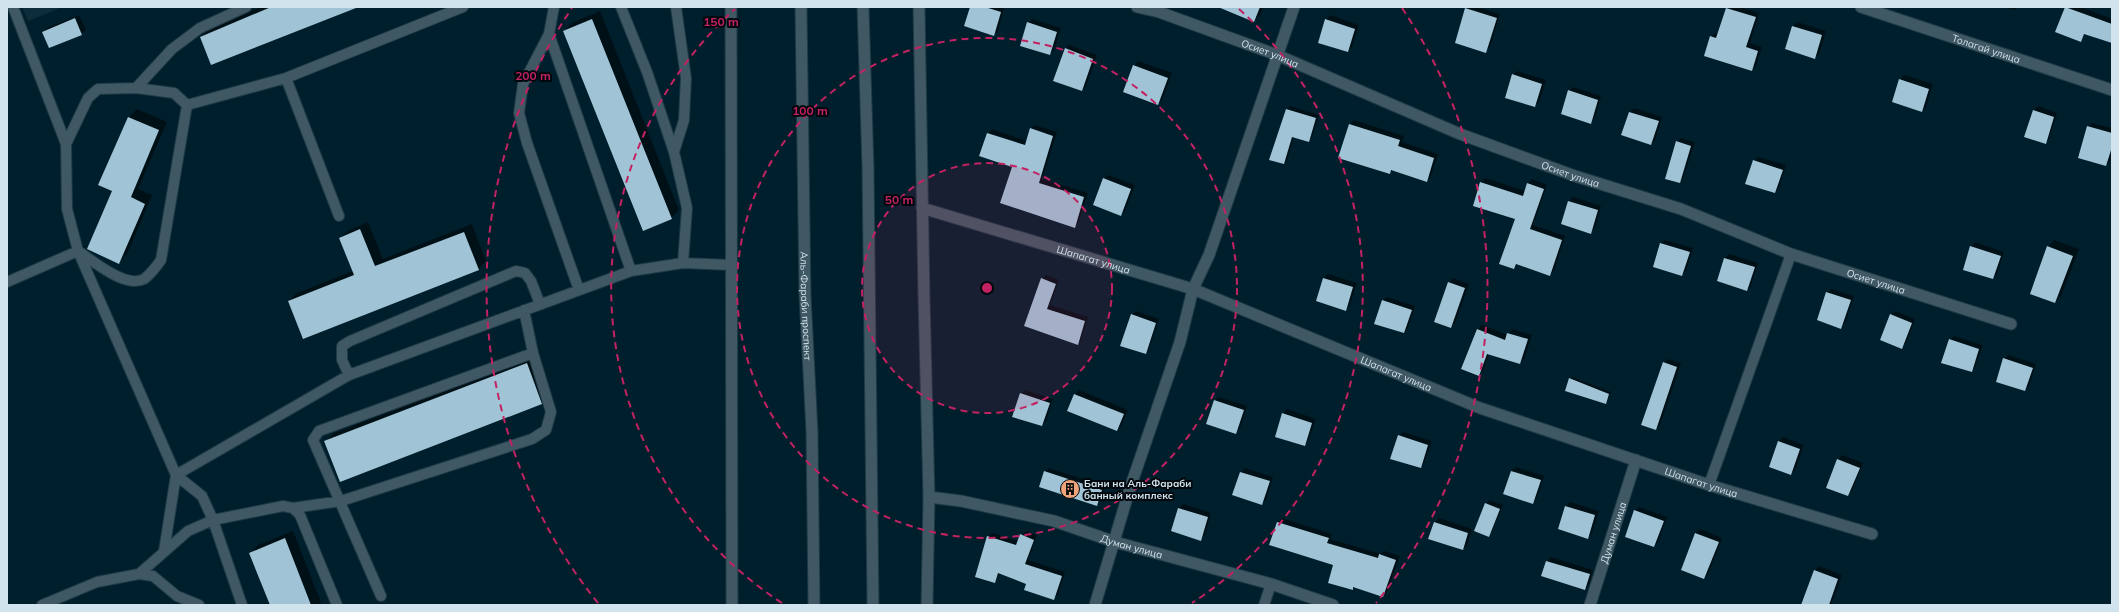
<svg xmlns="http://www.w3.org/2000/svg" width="2119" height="612" viewBox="0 0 2119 612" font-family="Mulish,sans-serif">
	<rect width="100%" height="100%" fill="#001f2c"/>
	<path fill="#0c2d39" d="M22,7H63L28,21Z"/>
	<path fill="#0007" d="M261,7H355L201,37L209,29Z
		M971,7L1004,8L998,31L993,35Z
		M1224,7H1263L1260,15L1254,21Z
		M1468,7H1477L1500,14L1490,47L1485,51L1466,9Z
		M1728,7H1740L1759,13L1750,43L1762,47L1756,66L1752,70L1711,37L1715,33L1719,34Z
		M2004,7H2018L2015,10Z
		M2066,7H2081L2112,19V42L2086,33L2081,40L2057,31Z
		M600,11L679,210L671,218L564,31L572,23Z
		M79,15L86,30L81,34L43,32L47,28Z
		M1330,15L1359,25L1352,47L1348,51L1326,20Z
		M1032,19L1061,28L1054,50L1049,54L1028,23Z
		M1797,22L1826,31L1819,54L1815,58L1793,26Z
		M1069,45L1097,55L1086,86L1082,90L1065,49Z
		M1138,61L1172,73L1162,100L1158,104L1134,66Z
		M1517,71L1546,80L1539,102L1535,106L1513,75Z
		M1904,75L1933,84L1926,107L1922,111L1900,80Z
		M1573,87L1601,96L1595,118L1590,122L1569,91Z
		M1290,106L1319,115L1312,137L1308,141L1294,136L1287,160L1283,163L1287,109Z
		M2038,106L2057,113L2049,139L2045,143L2034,110Z
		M1634,108L1662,117L1655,140L1651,144L1630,112Z
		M137,109L167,122L138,189L152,195L127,254L119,262L113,190L129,117Z
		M1354,120L1404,136L1402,142L1438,154L1431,176L1427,180L1393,170L1389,173L1350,124Z
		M2092,123L2112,128V154L2110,161L2106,165L2088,127Z
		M1035,125L1057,132L1042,179L1088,193L1078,223L1074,227L1013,166L987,134L992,129L1027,141L1031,129Z
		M1681,138L1695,142L1683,178L1679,182L1677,142Z
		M1758,157L1786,165L1779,188L1775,192L1754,161Z
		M1108,175L1135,185L1125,211L1121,215L1104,179Z
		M1485,178L1525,191L1528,183L1532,179L1547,185L1533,225L1565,236L1554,271L1550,275L1518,264L1514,268L1516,218L1481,182Z
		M1573,197L1601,206L1595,228L1590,232L1562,223L1569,201Z
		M368,222L383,259L472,224L486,261L478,269L289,301L297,293L353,271L340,238L348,231Z
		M1665,240L1693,248L1686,271L1682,275L1661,244Z
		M2054,240L2079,249L2061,296L2055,302L2048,247Z
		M1975,242L2004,252L1997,274L1993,278L1971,247Z
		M1729,254L1758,263L1751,286L1747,290L1718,281L1725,258Z
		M1328,274L1357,283L1350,305L1346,309L1317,301L1324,278Z
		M1046,275L1059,280L1050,305L1088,317L1081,340L1077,344L1025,326L1042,279Z
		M1453,278L1469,284L1455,323L1451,327L1449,283Z
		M1831,289L1854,296L1845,323L1841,327L1827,293Z
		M1387,297L1415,306L1408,328L1404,332L1382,301Z
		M1136,311L1159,319L1149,349L1145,353L1131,315Z
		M1895,311L1915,319L1906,343L1902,347L1891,315Z
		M1482,325L1508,335L1512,329L1532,335L1524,359L1520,363L1489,354L1483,370L1479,374L1463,368L1478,329Z
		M1954,336L1983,345L1975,367L1971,371L1950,340Z
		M536,355L549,395L541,403L326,441L334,433Z
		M2008,355L2036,364L2029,386L2025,390L2004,359Z
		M1668,359L1681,363L1660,425L1656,429L1663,363Z
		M1572,377L1611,392L1607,402L1605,403L1570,379Z
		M1025,390L1053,399L1046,421L1042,425L1021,394Z
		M1079,390L1128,410L1121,426L1117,430L1075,395Z
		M1219,397L1247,406L1240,428L1236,432L1215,401Z
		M1287,409L1316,419L1308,441L1304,445L1283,414Z
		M1403,432L1432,441L1424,463L1420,467L1399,436Z
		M1783,437L1804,445L1795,470L1791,474L1779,441Z
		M1842,455L1863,463L1852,491L1848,495L1838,459Z
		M1516,467L1544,476L1537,498L1533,502L1511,471Z
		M1049,468L1105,486L1100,501L1096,505L1045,472Z
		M1245,468L1273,477L1266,500L1262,504L1241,472Z
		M1490,500L1503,505L1492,532L1488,536L1486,504Z
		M1570,502L1599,511L1592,533L1588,538L1559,528L1566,506Z
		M1183,504L1211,513L1205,535L1200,540L1172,530L1179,508Z
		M1639,507L1667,517L1658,542L1654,546L1635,511Z
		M1282,518L1332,534L1330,539L1381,554L1384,551L1400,556L1387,592L1383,596L1355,586L1352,589L1335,565L1270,544L1278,522Z
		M1439,518L1472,529L1467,545L1463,549L1435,522Z
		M1700,529L1722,538L1708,574L1704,578L1696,533Z
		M293,531L322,605H271L250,553L258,545Z
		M1025,531L1037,535L1028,560L1065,572L1058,594L1054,598L1028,583L1000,573L995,582L988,537L992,533L1019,541Z
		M1551,557L1593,570L1589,585L1585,589L1547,562Z
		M1819,566L1842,575L1831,605H1802L1814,571Z"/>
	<path fill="#a0c4d6" d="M271,7H356V8L211,65L200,37Z
		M970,7H985L1001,12L994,36L964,26Z
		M1218,7H1260L1254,22Z
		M2065,7L2112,24V43L2084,34L2081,42L2055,32Z
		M1465,8L1497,18L1486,53L1455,43Z
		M1726,8L1756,17L1746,47L1758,51L1752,71L1704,56L1710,36L1716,38Z
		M75,18L82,35L49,48L42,32Z
		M592,19L672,219L643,231L563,31Z
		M1325,19L1355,29L1348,52L1318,43Z
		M1027,22L1057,32L1050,55L1020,46Z
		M1792,26L1822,35L1815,59L1785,49Z
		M1065,48L1093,59L1082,91L1053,81Z
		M1133,65L1168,78L1158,105L1123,92Z
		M1512,74L1542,84L1535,107L1505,98Z
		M1899,79L1929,89L1922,112L1892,102Z
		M1568,90L1598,100L1591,124L1561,114Z
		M1286,109L1316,118L1309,142L1292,137L1284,164L1269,160Z
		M2033,110L2054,117L2046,144L2024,137Z
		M1629,112L1659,121L1651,145L1621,135Z
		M128,117L159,130L131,197L145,204L119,264L87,249L112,191L98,185Z
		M1349,124L1400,140L1398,146L1434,158L1427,182L1391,170L1390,174L1338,158Z
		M2087,126L2112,133V147L2106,166L2078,158Z
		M1030,128L1053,136L1039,183L1084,197L1075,228L1000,203L1012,167L979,156L987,133L1025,145Z
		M1676,141L1691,146L1680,183L1665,179Z
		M1753,160L1783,170L1775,193L1745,184Z
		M1103,178L1131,189L1121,216L1093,205Z
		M1480,182L1523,196L1527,183L1544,189L1530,229L1562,240L1550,276L1516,264L1514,269L1499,264L1515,219L1473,206Z
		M1568,201L1598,210L1591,234L1561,224Z
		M360,229L375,266L464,232L479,270L303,339L288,301L354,275L339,238Z
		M1660,243L1690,252L1682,276L1653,267Z
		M1970,246L2001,256L1993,279L1963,270Z
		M2047,246L2073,256L2055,303L2030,294Z
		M1724,258L1755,267L1747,291L1717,281Z
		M1041,278L1056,284L1047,309L1085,321L1078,345L1024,326Z
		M1323,278L1353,287L1346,311L1316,301Z
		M1448,282L1465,288L1451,328L1434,322Z
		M1826,292L1851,300L1841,329L1817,320Z
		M1382,300L1412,310L1404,333L1374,324Z
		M1131,314L1156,323L1146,354L1120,346Z
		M1890,314L1912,323L1902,349L1880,340Z
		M1477,329L1505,340L1507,333L1528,339L1520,364L1487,354L1479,376L1461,369Z
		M1949,339L1979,349L1972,372L1941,363Z
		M2003,358L2033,368L2025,391L1996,382Z
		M1663,362L1677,367L1656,430L1641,425Z
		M527,363L542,404L340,482L324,441Z
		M1569,378L1609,394L1606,404L1565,391Z
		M1020,393L1050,403L1042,426L1012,417Z
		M1074,394L1124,414L1117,431L1067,411Z
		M1214,400L1244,410L1236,434L1206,424Z
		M1282,413L1312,423L1305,446L1275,437Z
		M1398,435L1428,445L1421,468L1390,459Z
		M1778,441L1800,449L1791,475L1769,467Z
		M1837,459L1860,468L1848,496L1826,488Z
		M1044,471L1102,490L1097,506L1039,487Z
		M1511,471L1541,480L1533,504L1503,494Z
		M1240,472L1270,481L1262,505L1232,495Z
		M1485,503L1500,509L1489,537L1474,531Z
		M1565,506L1595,515L1588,539L1558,529Z
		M1178,508L1208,517L1201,541L1171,531Z
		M1634,510L1664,521L1654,547L1625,537Z
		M1277,522L1329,538L1327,543L1378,558L1379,554L1396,560L1383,597L1353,587V590L1328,583L1333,565L1269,545Z
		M1434,522L1468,533L1463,550L1428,539Z
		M1695,533L1719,542L1704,579L1681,570Z
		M1020,534L1034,540L1025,564L1062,576L1054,600L1024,590L1026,584L998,573L995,583L975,577L987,536L1016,545Z
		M285,538L311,605H270L249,553Z
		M1546,561L1590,574L1585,590L1541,576Z
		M1814,570L1838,579L1829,605H1801Z"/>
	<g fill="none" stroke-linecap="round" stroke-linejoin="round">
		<g stroke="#1d3a47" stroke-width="12">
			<path id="service" d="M13,7L66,144
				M554,7L549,34L631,271
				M621,7L647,72L674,152L687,208L683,263
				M549,34L523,84L519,113L527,143L579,290
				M286,78L339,216
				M136,88L172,49L200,28L246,7
				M674,152L684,120L686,78L676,7
				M7,282L78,251C93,261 126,289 144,279C151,274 156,267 161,260L187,105
				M349,375L342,360V346L350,341L516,271L525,273L531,281L540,304
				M1709,485L1791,254
				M293,508L341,501L532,439L546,430L551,412L533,353L524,310
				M164,551L176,475L78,251L67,209L66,144L88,98L98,89L136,88L174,93L187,105L286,78L463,7
				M139,574L153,576L177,596L199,605
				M381,596L313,440L319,431L533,353
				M42,605L97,582L139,574L188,531L213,520L202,496L176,475L349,375L631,271L683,263L731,265
				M242,605L213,520L283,506L293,508L300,515L337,605
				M1264,605L1271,584"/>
		</g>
		<g stroke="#1d3a47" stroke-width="13">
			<g id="minor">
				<path d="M731,7L732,605"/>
				<path d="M919,7L924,297L929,497L927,605"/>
				<path id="s1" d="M1137,7L1159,12L1277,55L1460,134L1575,176L1681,209L1791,254L2011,324"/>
				<path id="s2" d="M1861,7L2112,90"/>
				<path id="s3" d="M922,208L1193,289L1480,408L1709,485L1872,534"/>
				<path id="s4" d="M929,497L961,501L1054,521L1115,542L1271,584L1333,605"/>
				<path d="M1095,605L1130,488L1180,342L1193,289L1209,255L1294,7"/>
				<path id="s5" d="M1590,605L1636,460"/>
			</g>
		</g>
		<g stroke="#1d3a47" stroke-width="13">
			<g id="tertiary">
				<path id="s6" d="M801,7L805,295L812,432L814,605"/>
				<path d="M863,7L868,168L873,605"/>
			</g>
		</g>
		<use href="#service" stroke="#405863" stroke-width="10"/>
		<use href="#minor" stroke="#405863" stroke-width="11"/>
		<use href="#tertiary" stroke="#405863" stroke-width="11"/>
	</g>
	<circle cx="987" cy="288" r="125" fill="#c32262" fill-opacity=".12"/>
	<g fill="none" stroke="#c32262" stroke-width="2" stroke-dasharray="7 5">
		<circle cx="987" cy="288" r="125"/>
		<circle cx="987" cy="288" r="250"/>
		<path d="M782 603A376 376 0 0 1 735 9M1239 9A376 376 0 0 1 1192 603"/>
		<path d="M598 603A501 501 0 0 1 572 8M1402 8A501 501 0 0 1 1376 603"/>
	</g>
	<defs>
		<g id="building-disc" transform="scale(1)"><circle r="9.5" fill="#efa378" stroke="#00070d"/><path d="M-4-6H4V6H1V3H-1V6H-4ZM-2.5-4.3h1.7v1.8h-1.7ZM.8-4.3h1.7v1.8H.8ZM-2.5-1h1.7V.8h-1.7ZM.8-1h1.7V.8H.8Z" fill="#111"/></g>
	</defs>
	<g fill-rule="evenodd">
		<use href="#building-disc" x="1070" y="489"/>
	</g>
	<g text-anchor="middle" stroke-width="4" stroke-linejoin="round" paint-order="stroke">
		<g font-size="10" fill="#d1e3ec" stroke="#00070d">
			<text dy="4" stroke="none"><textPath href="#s2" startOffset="132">Толагай улица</textPath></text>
			<text dy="4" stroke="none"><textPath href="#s1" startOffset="141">Осиет улица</textPath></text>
			<text dy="4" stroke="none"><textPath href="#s1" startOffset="465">Осиет улица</textPath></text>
			<text dy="4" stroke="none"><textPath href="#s3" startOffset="179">Шапагат улица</textPath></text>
			<text dy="4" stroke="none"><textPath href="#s1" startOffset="789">Осиет улица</textPath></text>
			<text dy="4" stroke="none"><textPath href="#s6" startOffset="299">Аль-Фараби проспект</textPath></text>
			<text dy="4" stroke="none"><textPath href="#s3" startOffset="503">Шапагат улица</textPath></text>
			<text dy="4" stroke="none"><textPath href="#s3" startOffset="827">Шапагат улица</textPath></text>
			<text dy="4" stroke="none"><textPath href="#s5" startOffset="76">Думан улица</textPath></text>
			<text dy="4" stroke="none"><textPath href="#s4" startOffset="209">Думан улица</textPath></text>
		</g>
		<g font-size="10" font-weight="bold" fill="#d1e3ec" stroke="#00070d" text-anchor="start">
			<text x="1084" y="487">Бани на Аль-Фараби<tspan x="1084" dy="12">банный комплекс</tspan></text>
		</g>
	</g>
	<circle cx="987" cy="288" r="6" fill="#c32262" stroke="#00070d" stroke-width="2"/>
	<g font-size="12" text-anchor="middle" font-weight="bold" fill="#c32262" stroke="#00070d" stroke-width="4" stroke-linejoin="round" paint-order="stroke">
		<text x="721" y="26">150 m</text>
		<text x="533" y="80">200 m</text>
		<text x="810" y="115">100 m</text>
		<text x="899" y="204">50 m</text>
	</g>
	<rect width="2119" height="612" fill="none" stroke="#d1e3ec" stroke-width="16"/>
</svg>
